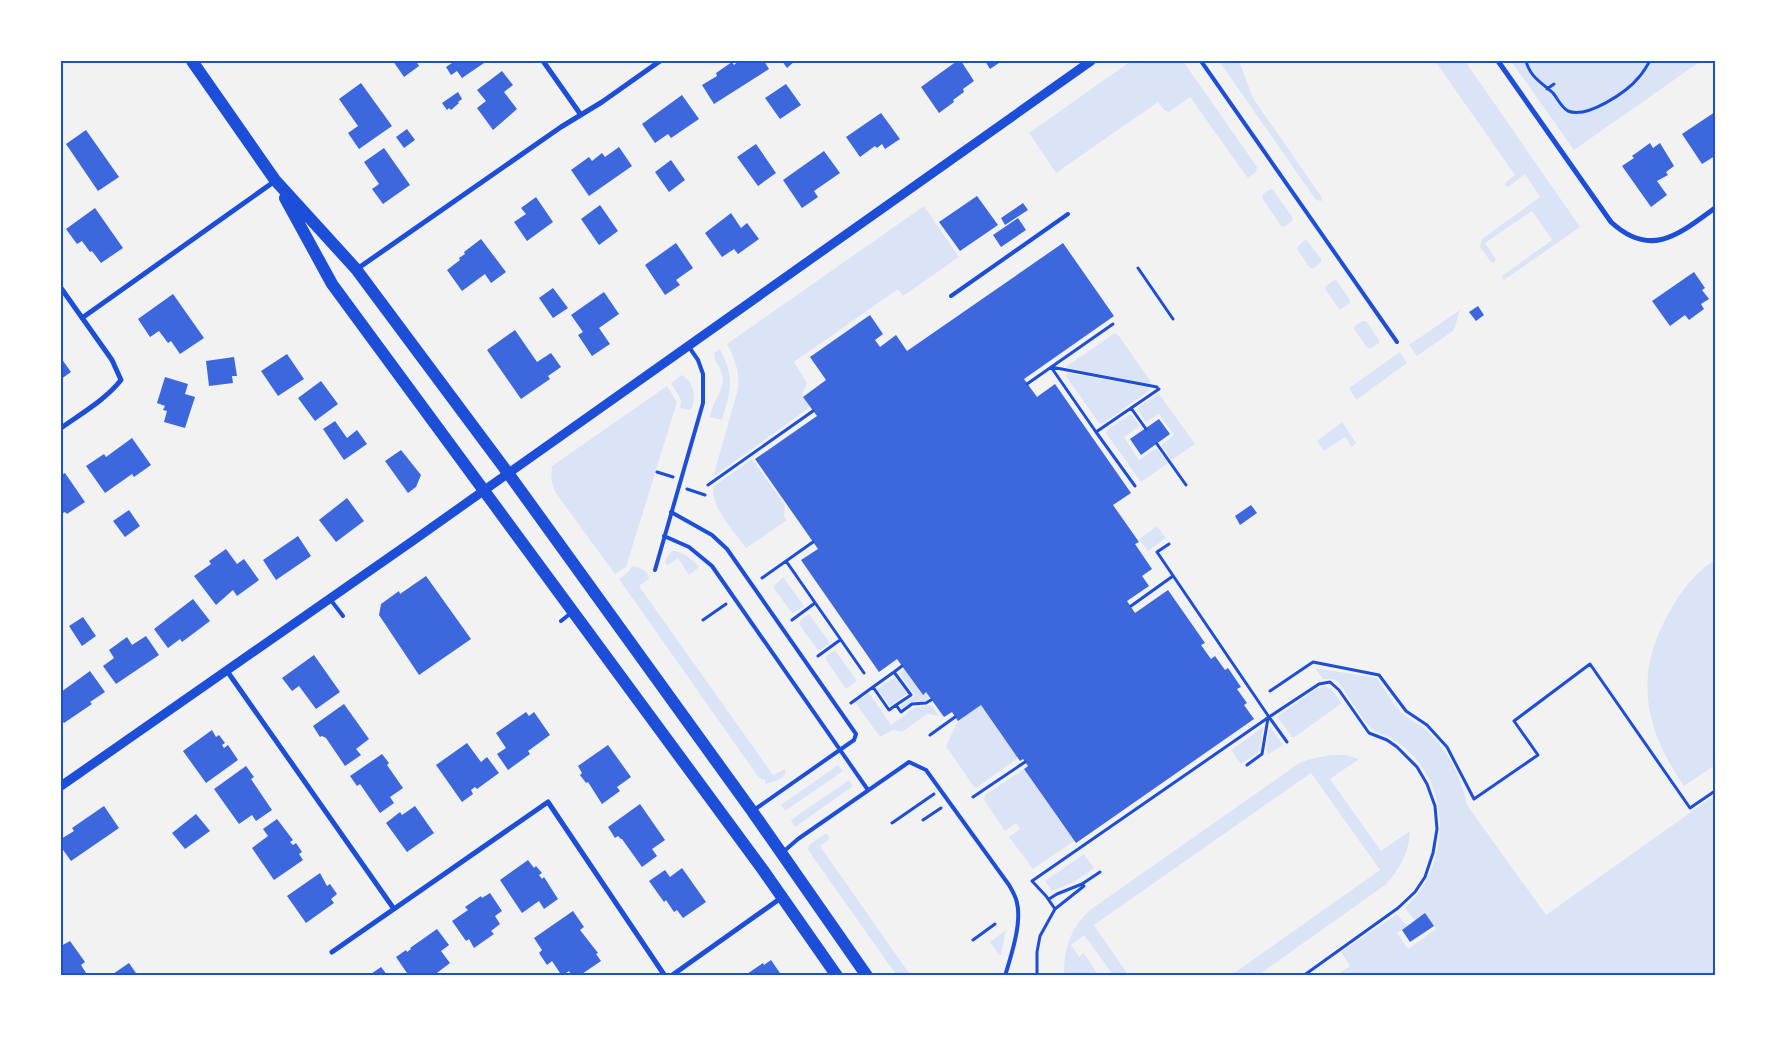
<svg xmlns="http://www.w3.org/2000/svg" width="1776" height="1037" viewBox="0 0 1776 1037" font-family="Merriweather,serif">
	<rect width="100%" height="100%" fill="#f2f2f2"/>
	<path fill="#dbe4f7" d="M1131,61H1183L1257,167L1256,172L1249,177H1247L1190,97L1169,112L1164,110L1158,102L1056,173L1029,133Z
		M1219,61H1239L1253,98L1321,196L1322,201L1316,200Z
		M1435,61H1465L1580,227L1504,280L1502,276L1552,240L1532,211L1485,243L1496,259L1494,263L1491,262L1480,247L1482,239L1540,197L1525,174L1508,187L1505,186V183L1515,175Z
		M1511,61H1701L1574,150Z
		M1271,189L1273,190L1293,218L1292,221L1284,227L1281,226L1262,198L1263,194Z
		M924,206L959,257L903,296L898,289L794,362L807,383L802,395L810,407L713,477L738,389C740,372 735,359 727,344Z
		M1306,239L1321,259V262L1313,269L1310,268L1297,249L1299,245Z
		M1334,280L1337,281L1350,300V303L1341,309H1339L1325,289L1326,286Z
		M1460,310L1454,330L1417,356L1409,345Z
		M1362,321H1366L1379,340V343L1370,349L1366,346L1354,329L1355,326Z
		M1115,333L1119,336L1151,382L1149,384L1067,368V366Z
		M720,349C735,379 731,389 722,420L710,417C711,403 723,393 723,379C723,369 714,363 714,353Z
		M1400,352L1407,363L1356,400L1349,388Z
		M1068,373L1147,387L1150,390L1102,424L1099,423L1065,375Z
		M682,375C694,382 696,395 692,408L690,410L680,408L681,400L671,383Z
		M667,386L677,402L626,567L615,574L555,492L551,479L552,466Z
		M1158,394L1160,395L1195,444L1172,460L1161,445L1174,435L1159,414L1146,422L1138,410L1140,406Z
		M1129,415H1132L1140,426L1124,437L1139,460L1157,448L1168,463L1141,482L1106,433L1108,429Z
		M1342,422L1356,443L1352,447L1345,437L1324,451L1317,441Z
		M752,459L785,505L784,517L787,520L746,548C736,534 708,504 714,486Z
		M1157,526L1166,538L1148,551L1139,539Z
		M673,551C682,551 691,559 698,565V568L689,575L678,558L667,566C663,561 668,554 673,551Z
		M1715,560V765L1684,786C1644,728 1633,674 1670,611C1681,591 1695,572 1715,560Z
		M632,566C640,568 648,569 649,579L639,586L773,775L785,769V775C778,780 773,783 765,784V780L759,778L619,579L629,571Z
		M783,577L804,606L793,613H792L773,587Z
		M809,614L830,643L820,650L817,649L799,624L801,620Z
		M835,650L857,681L846,689L826,660V656Z
		M1315,668L1377,678C1385,689 1392,703 1402,713C1408,719 1417,723 1424,728C1447,748 1461,776 1467,805L1546,915L1715,795V976H1336L1350,966L1341,952L1397,914L1407,926L1397,933L1408,949L1436,929L1425,914L1415,921L1405,908C1446,870 1453,799 1414,757C1407,749 1397,741 1387,736C1383,734 1377,733 1373,730C1361,720 1349,695 1337,681L1332,679H1323Z
		M905,669L922,695L926,692L930,698L925,701L913,702L902,709L900,706L915,696L899,673Z
		M895,677L907,694L890,706L877,689Z
		M1325,686L1331,689L1342,703L1293,738L1277,717L1316,689Z
		M869,693L891,725L914,708L931,705L939,716L927,714L902,732L893,730L880,737L855,702Z
		M981,705L1018,758L976,788L974,787L946,746L958,721Z
		M1263,727L1260,751L1241,764L1231,750Z
		M1271,728L1283,745L1269,754L1266,750L1269,730Z
		M1331,755H1346L1359,759L1330,779L1381,851L1410,831C1409,852 1400,870 1385,885L1257,976H1230L1380,870L1311,773L1094,925L1129,976H1114L1084,935L1071,945L1079,957L1084,953L1099,976H1064C1064,948 1070,929 1090,910L1298,764L1307,760Z
		M838,765L843,771L785,811L781,805Z
		M1024,769L1074,841L1033,869L1009,837L1020,829L1016,823L1005,831L984,800L985,795Z
		M849,780L853,786L795,827L791,820Z
		M825,834H828L829,839L820,846L911,976H897L808,850L809,845Z
		M1084,854L1094,868L1074,882L1052,891L1045,881Z
		M1006,930L1001,955H999L990,942Z"/>
	<path fill="#3d67dc" d="M393,61H416L419,66L404,77Z
		M451,61H487L462,78L457,71L451,75L446,67L452,63Z
		M739,61H764L769,69L714,104L702,85L717,76L716,73L732,62L734,65Z
		M782,61H795L787,68Z
		M957,61H961L974,81L963,89L964,92L953,100L954,102L939,113L921,87Z
		M985,61H1002L990,69Z
		M502,71L513,85L504,92L517,109L493,130L477,108L486,101L477,90Z
		M361,83L392,126L359,149L348,133L358,126L339,99Z
		M786,84L801,105L780,119L765,98Z
		M458,92L462,99L458,102L459,103L451,110L449,108L447,110L442,103Z
		M682,95L699,119L671,138L668,134L655,143L642,124Z
		M1715,112V156L1702,164L1682,134Z
		M881,113L900,139L885,149L882,144L877,148L875,146L860,157L846,137Z
		M407,129L415,140L404,148L396,137Z
		M86,130L119,177L98,191L66,144Z
		M1650,143L1653,148L1660,143L1674,166L1666,172L1668,175L1657,181L1667,195L1651,207L1622,166L1634,158L1632,156Z
		M756,144L776,173L758,186L737,157Z
		M619,147L632,166L589,196L571,170L589,157L592,161L602,153L605,157Z
		M384,148L410,185L383,204L372,189L379,184L364,162Z
		M824,151L840,173L814,191L818,197L802,208L783,180Z
		M671,160L685,180L669,192L655,172Z
		M977,196L998,225L960,251L939,222Z
		M536,197L553,222L527,241L514,222L526,214L521,208Z
		M1023,203L1028,210L1005,225L1001,218Z
		M600,205L618,231L599,245L581,219Z
		M95,208L123,248L101,263L92,251L90,252L82,241L77,244L66,229Z
		M731,213L741,228L747,223L759,239L738,254L734,249L722,257L705,233Z
		M1018,218L1026,230L1001,247L993,235Z
		M481,239L506,272L491,283L485,274L462,291L447,270L460,260L459,258L465,254L464,252Z
		M676,243L693,268L676,280L680,285L665,295L645,265Z
		M1063,243L1114,316L1024,379L1037,397L1055,384L1131,493L1113,505L1139,542L1135,544L1152,569L1142,576L1149,586L1127,601L1135,613L1168,590L1205,643L1201,645L1211,659L1215,656L1225,670L1228,668L1241,687L1237,689L1247,703L1244,705L1254,719L1076,843L1024,769L1028,766L1023,759L1020,761L981,705L958,721L952,712L944,717L926,692L923,695L897,659L879,672L801,560L818,549L755,459L817,416L803,397L826,380L810,357L870,315L883,334L875,340L880,347L896,335L907,351Z
		M1694,272L1705,288L1702,290L1709,299L1701,304L1704,309L1689,320L1685,315L1670,326L1652,301Z
		M553,288L568,308L553,318L539,298Z
		M604,292L619,314L599,328L610,344L592,356L578,335L583,332L571,315Z
		M173,294L204,338L180,354L171,341L168,343L159,331L150,337L138,319Z
		M1478,306L1484,315L1476,321L1469,312Z
		M515,330L537,362L551,353L561,367L548,376L550,379L521,399L487,350Z
		M287,354L304,379L278,396L261,371Z
		M234,357L237,376H232L233,383L209,386L206,361Z
		M61,358L71,372L61,379Z
		M165,377L188,384L185,394L195,397L185,428L164,422L167,411L163,410L165,406L157,403Z
		M321,381L338,404L315,421L298,398Z
		M1159,419L1170,434L1141,455L1130,439Z
		M335,421L347,438L357,430L367,444L344,460L323,429Z
		M132,438L151,465L134,477L132,474L105,493L86,466L104,454L106,457Z
		M401,450L421,475L416,487L408,493L385,461Z
		M65,473L85,502L67,514L65,512L61,514V475Z
		M347,498L364,521L336,542L319,520Z
		M1251,505L1257,513L1240,525L1235,516Z
		M129,510L140,526L125,537L113,521Z
		M298,536L311,556L276,580L263,560Z
		M226,549L237,564L244,559L259,580L237,596L233,590L216,605L194,576L211,564L209,561Z
		M426,576L471,639L419,675L379,615L381,604L399,591L400,594Z
		M193,599L210,621L182,642L180,639L168,648L154,629Z
		M83,617L96,636L82,646L69,626Z
		M146,636L159,655L116,684L103,666L114,658L109,650L127,637L132,645Z
		M314,655L340,692L316,709L299,686L292,691L282,678Z
		M90,671L105,692L90,702L92,704L64,723L61,720V692Z
		M344,704L369,739L356,749L361,755L345,766L326,738L322,736L320,737L313,726Z
		M526,712L529,716L534,712L550,735L528,751L530,754L508,770L497,754L506,748L496,733Z
		M212,730L216,737L219,735L225,743L222,745L224,748L228,745L238,760L206,783L183,751Z
		M467,743L481,762L487,757L499,773L477,789L475,787L471,790L473,794L462,802L436,765Z
		M608,745L631,777L617,787L620,791L602,804L588,782L586,783L580,775L582,773L578,766Z
		M382,754L389,763L387,765L403,788L390,797L394,803L380,813L360,784L357,786L350,776Z
		M246,766L254,777L251,779L272,810L256,821L252,815L239,824L214,789Z
		M640,804L665,840L652,849L657,856L642,867L622,839H621L618,836L615,838L608,827Z
		M104,806L119,828L71,861L61,847V839L74,831L72,828Z
		M415,806L434,833L407,852L386,823L400,812L402,815Z
		M196,814L210,831L185,849L172,833Z
		M277,819L293,840L290,842L293,845L296,843L302,852L299,854L303,860L274,880L252,848L268,836L263,829Z
		M528,860L534,868L536,866L542,873L539,875L542,879L544,877L558,899L544,909L539,901L522,913L500,880Z
		M682,868L706,902L683,918L677,910L674,912L666,900L664,902L649,881L665,870L670,877Z
		M320,873L327,886L330,884L337,894L331,899L334,903L306,923L287,896Z
		M490,893L502,911L495,916L500,924L491,931L494,934L474,948L469,939L466,941L452,921L468,910L465,907L481,896L482,898Z
		M573,911L584,927L580,930L598,953L596,954L601,961L579,976H572L569,971L562,976L552,961L547,965L539,953L542,950L534,938Z
		M1425,913L1434,926L1410,942L1402,930Z
		M437,929L449,945L441,951L450,963L433,976H409L396,957L406,950L407,952L411,949L410,948Z
		M70,941L85,962L81,965L88,976H61V946Z
		M771,960L782,976H744L763,963L764,965Z
		M129,963L138,976H110Z
		M381,967L388,976H368Z"/>
	<g fill="none" stroke-linecap="round" stroke-linejoin="round">
		<path stroke="#1d4ed8" stroke-width="3" d="M1526,61C1530,77 1542,83 1553,93C1558,99 1561,107 1568,111C1587,119 1627,92 1639,77C1643,73 1646,67 1650,61
			M1547,89L1554,84
			M1138,268L1173,319
			M1051,367L1096,432L1159,389
			M1051,367L1157,387
			M1027,384L1113,324
			M1131,408L1146,429
			M1096,432L1135,486
			M1157,444L1186,485
			M657,472L673,477
			M708,485L813,411
			M687,489L705,495
			M1169,544L1157,552L1269,717L1319,684L1330,682L1339,690L1369,733L1387,740L1397,747L1417,767L1427,784L1435,806L1437,829L1433,853L1425,877L1415,892L1398,908L1303,976
			M786,561L864,673
			M762,578L813,542
			M1131,606L1173,576
			M703,620L726,604
			M792,620L815,603
			M818,656L840,640
			M894,672L902,666
			M1270,691L1313,662L1379,675L1406,711L1427,725L1447,747L1474,799L1538,755L1514,721L1590,664L1690,808L1715,791
			M851,703L873,687
			M896,705L889,710L873,687L894,672L911,695L896,705L901,712L912,704L926,703L931,700
			M930,735L955,717
			M1247,765L1262,754L1268,718
			M973,797L1025,762
			M923,820L941,808
			M892,823L934,794
			M1082,884L1100,872
			M1055,909L1046,896L1032,881L1269,717L1287,742
			M973,940L995,924
			M1037,976V952L1040,936L1055,909L1084,886L1082,884L1057,894L1049,899"/>
		<path stroke="#1d4ed8" stroke-width="4" d="M1201,61L1397,342
			M951,296L1068,214
			M671,512L712,535L727,549L856,734L854,740L754,810
			M664,536L689,547L712,566L868,790
			M655,570L703,403V374L698,360L689,347
			M330,599L343,616
			M561,621L571,613
			M783,852L798,839L909,762L926,770L1009,885C1012,890 1016,897 1017,903C1022,923 1011,956 1005,976"/>
		<path stroke="#1d4ed8" stroke-width="5" d="M543,61L581,115
			M1498,61L1611,222C1651,259 1679,234 1715,208
			M357,269L561,127L602,102L660,61
			M61,288L112,360L121,380C105,400 82,413 61,428
			M82,318L275,181
			M227,671L394,909
			M332,952L548,802L665,976
			M671,976L781,898"/>
		<path stroke="#1d4ed8" stroke-width="9" d="M61,786L414,540L1091,61"/>
		<path stroke="#1d4ed8" stroke-width="12" d="M192,61L275,180L356,269L508,473L752,811L867,976
			M285,198L332,284L763,870L837,976"/>
	</g>
	<rect width="1776" height="1037" fill="none" stroke="#ffffff" stroke-width="125"/>
	<rect x="62" y="62" width="1652" height="912" fill="none" stroke="#1d4ed8" stroke-width="2"/>
</svg>
